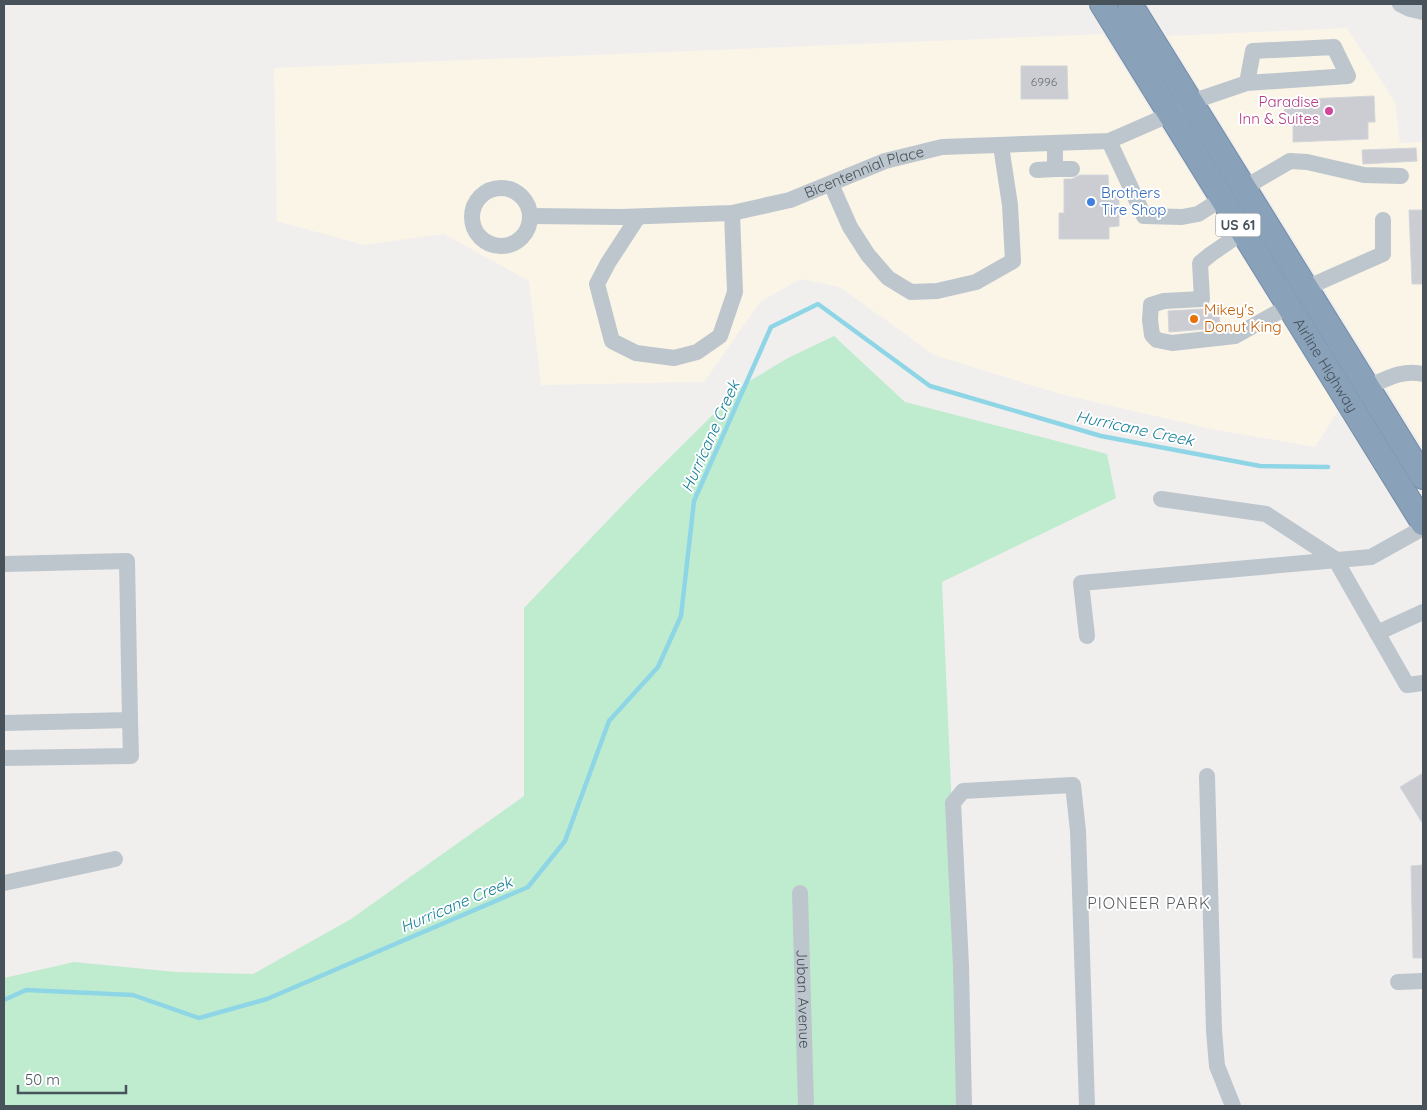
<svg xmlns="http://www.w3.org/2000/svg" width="1427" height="1110" viewBox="0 0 1427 1110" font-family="Quicksand,sans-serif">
	<rect width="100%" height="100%" fill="#f1eeee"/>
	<path fill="#fbf5e8" d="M1347,28L1395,102L1400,143L1423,142V448L1167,36Z
		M1103,34L1338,411L1315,447L1216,430L1060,394L934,355L840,287L800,279L760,302L704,382L541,385L529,281L444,234L364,245L277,221L274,68Z"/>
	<path fill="#bfeccf" d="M834,336L905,402L1107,454L1116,498L942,582L965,1106H4V978L74,962L176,972L253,974L351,919L524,796V608L637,490L743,385L788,358Z"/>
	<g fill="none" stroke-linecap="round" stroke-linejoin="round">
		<path stroke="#8ed6e6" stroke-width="4.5" d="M4,1000L26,990L133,995L199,1018L267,999L528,887L565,841L609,721L658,667L681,616L694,501L771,327L818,304L930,386L1101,436L1260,466L1328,467"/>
	</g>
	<path fill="#cbcdd2" stroke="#d2d5d9" d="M1021,66H1067L1068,99H1021Z
		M1374,96L1375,122H1368V139L1293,142V124L1285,125L1284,100Z
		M1416,148L1417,161L1363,164L1362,150Z
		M1080,175H1108L1109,191H1119V226L1109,227V239H1059V213H1064V179H1072Z
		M1409,210H1423V284H1412Z
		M1209,306V308L1219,307L1220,328L1169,332L1168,311L1203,309Z
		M1423,773V824L1400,787Z
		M1423,865V958H1413L1411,866Z"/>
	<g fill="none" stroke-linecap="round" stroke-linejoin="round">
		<g stroke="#748da6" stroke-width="26">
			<g id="highway">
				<path id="s3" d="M1102,4L1423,523"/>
				<path d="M1130,4L1423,477"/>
			</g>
		</g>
		<g stroke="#bdc6cc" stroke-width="16">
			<path d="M1400,4L1410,9L1423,12"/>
			<path d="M1109,141L1144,216L1182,217L1198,214L1222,199"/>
			<path d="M1055,144V169H1072"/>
			<path d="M1037,170L1055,169"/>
			<path d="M831,184L850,227L868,255L888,278L911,292L937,291L976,282L1013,261L1010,205L1001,146"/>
			<circle cx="501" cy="217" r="29"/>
			<path d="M1244,188L1290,161L1307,162L1364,175L1401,176"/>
			<path id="s1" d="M531,216L621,217L732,213L790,200L885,161L942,147L1109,141L1171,114L1191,102L1247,83L1348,76L1334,47L1253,51L1247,83"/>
			<path d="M638,217L608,263L597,284L612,341L636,353L674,358L697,352L720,336L735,292L732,213"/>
			<path d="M1243,232L1211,254L1200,263L1202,299L1164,301L1151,305L1150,320L1152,335L1157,340L1172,343L1235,336L1289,306"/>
			<path d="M1306,288L1383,254V220"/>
			<path d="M1368,387C1386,379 1403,369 1423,374"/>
			<path d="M1161,499L1266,514L1335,559L1407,685L1423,683"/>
			<path d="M4,564L127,561L130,720L4,723"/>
			<path d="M1377,633L1423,612"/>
			<path d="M1087,636L1081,583L1371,557L1423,528"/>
			<path d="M4,758L131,756L130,720"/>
			<path d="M1207,776L1214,1031L1217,1066L1233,1106"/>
			<path d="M4,883L115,859"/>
			<path id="s2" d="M800,893L806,1106"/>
			<path d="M1398,982L1423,981"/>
			<path d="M964,1106L961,966L953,803L963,791L1073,785L1078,831L1087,1106"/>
		</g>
		<use href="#highway" stroke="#89a2ba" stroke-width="24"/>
	</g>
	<circle fill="#d1479c" stroke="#fff" stroke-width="2" cx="1329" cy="111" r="5"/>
	<circle fill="#3f7fe0" stroke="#fff" stroke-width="2" cx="1091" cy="202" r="5"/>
	<circle fill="#e8710a" stroke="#fff" stroke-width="2" cx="1194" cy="319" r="5"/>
	<g text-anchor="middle" stroke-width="4" stroke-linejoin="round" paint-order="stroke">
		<g font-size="12" fill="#687178">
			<text x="1044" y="86">6996</text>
		</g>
		<rect fill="#fff" stroke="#7e868c" stroke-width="1" x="1215.5" y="213.5" width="45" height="23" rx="4"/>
		<g font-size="14" font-weight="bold" fill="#47525a">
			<text x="1238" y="230">US 61</text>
		</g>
		<g font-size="15" fill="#b23c85" stroke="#fff" text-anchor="end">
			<text x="1319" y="107">Paradise<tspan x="1319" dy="17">Inn &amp; Suites</tspan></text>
		</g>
		<g font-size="15" fill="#47525a" stroke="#fff">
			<text dy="5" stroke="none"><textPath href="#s1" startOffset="340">Bicentennial Place</textPath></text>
			<text dy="5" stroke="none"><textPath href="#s3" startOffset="425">Airline Highway</textPath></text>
			<text dy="5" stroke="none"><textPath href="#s2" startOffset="106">Juban Avenue</textPath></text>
		</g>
		<g font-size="15" fill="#366cbe" stroke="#fff" text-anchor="start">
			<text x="1101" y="198">Brothers<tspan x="1101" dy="17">Tire Shop</tspan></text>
		</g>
		<g font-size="15" fill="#c56008" stroke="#fff" text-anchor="start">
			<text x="1204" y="315">Mikey's<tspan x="1204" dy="17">Donut King</tspan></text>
		</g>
		<g font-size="16" font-style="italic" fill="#158099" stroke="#fff">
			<text transform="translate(1135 428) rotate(12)" y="6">Hurricane Creek</text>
			<text transform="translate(710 436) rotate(-66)" y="6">Hurricane Creek</text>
			<text transform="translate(456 904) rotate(-23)" y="6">Hurricane Creek</text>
		</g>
		<g font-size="16" letter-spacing="1" fill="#5b5f63" stroke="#fff">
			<text x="1149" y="909">PIONEER PARK</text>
		</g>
	</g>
	<rect width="1427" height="1110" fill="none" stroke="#47525a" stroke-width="10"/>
	<path d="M18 1085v8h108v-8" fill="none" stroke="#47525a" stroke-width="2.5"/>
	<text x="25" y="1085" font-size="15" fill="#47525a" stroke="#ffffff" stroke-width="4" paint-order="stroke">50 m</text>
</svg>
